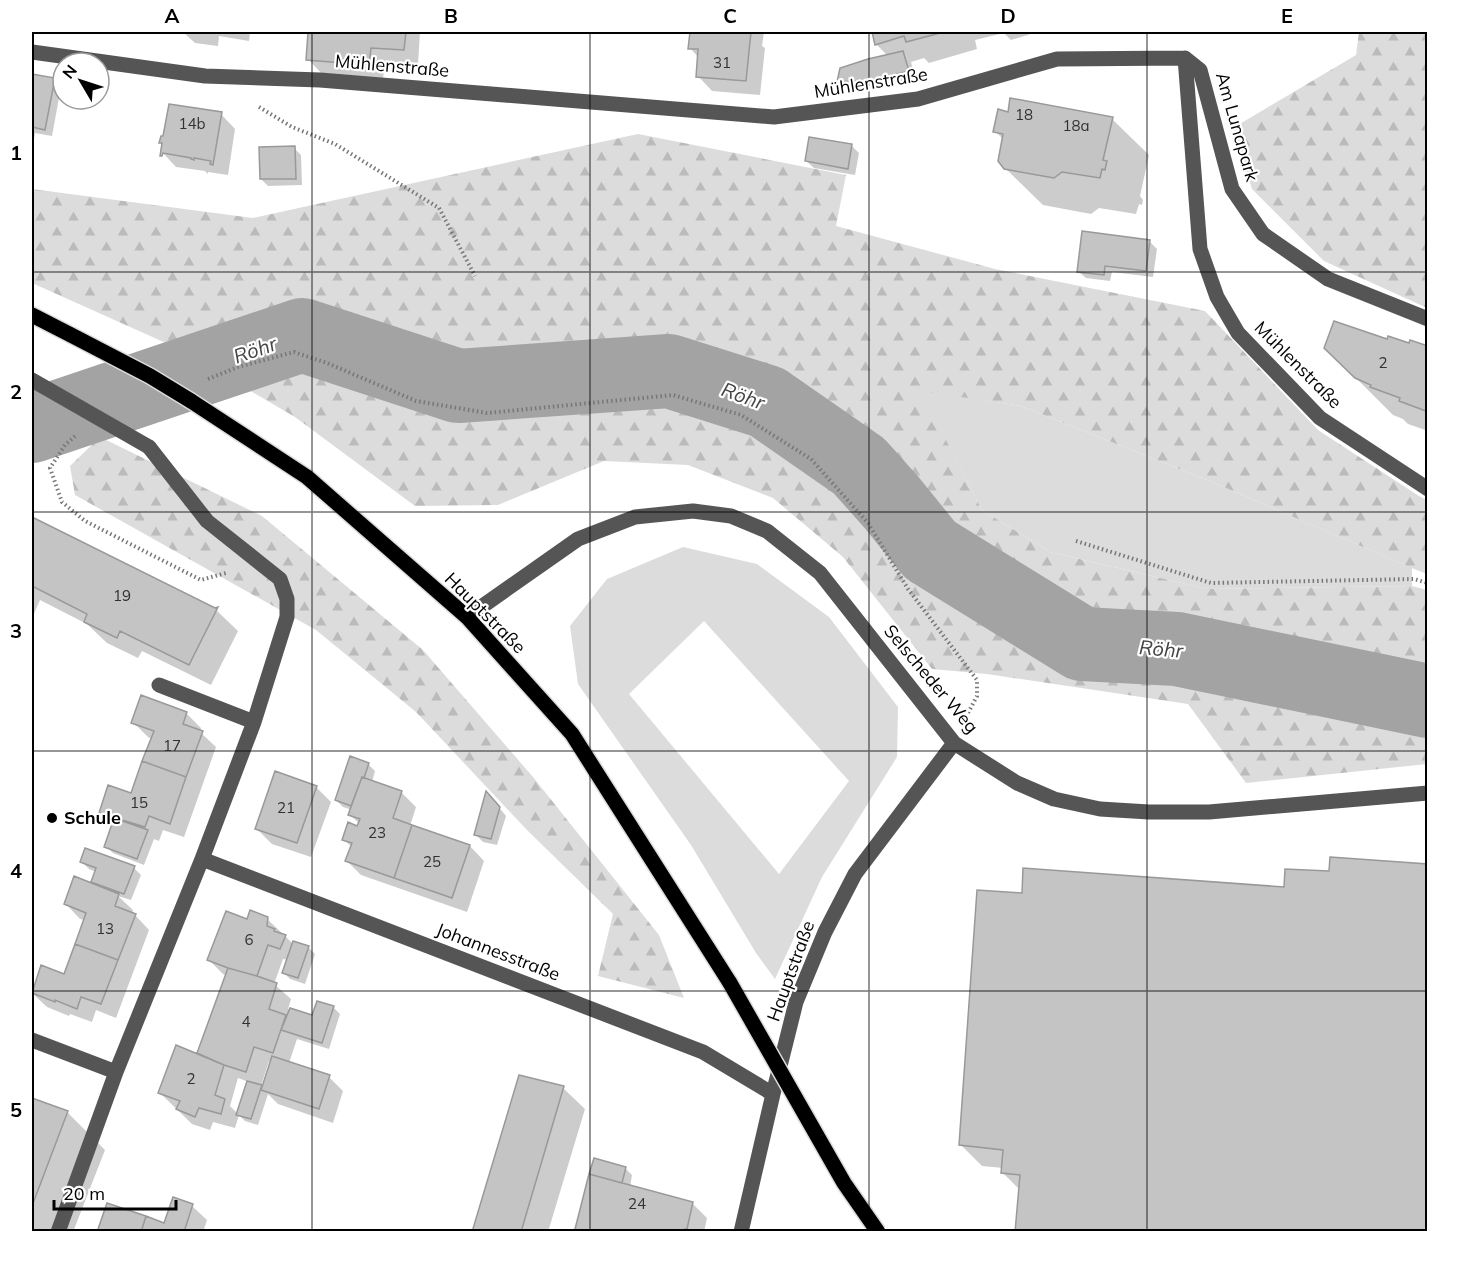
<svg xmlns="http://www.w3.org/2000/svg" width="1459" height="1263" viewBox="0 0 1459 1263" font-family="Mulish,sans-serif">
	<defs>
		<pattern id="forest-firs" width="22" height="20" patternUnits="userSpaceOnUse" patternTransform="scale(1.5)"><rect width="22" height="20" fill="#dcdcdc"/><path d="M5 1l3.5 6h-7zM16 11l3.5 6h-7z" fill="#bbb"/></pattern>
	</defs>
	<rect width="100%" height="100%" fill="#fff"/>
	<path fill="#dcdcdc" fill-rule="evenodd" d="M920,390L1021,406L1212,482L1412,568V586L1207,589L1050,552L982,510Z
		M683,547L757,564L829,617L898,707L897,757L822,877L775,979L756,953L691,845L578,684L570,626L607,579ZM704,621L849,781L779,874L629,694Z"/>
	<path fill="url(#forest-firs)" d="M1359,32H1427V308L1324,261L1252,189L1233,128L1356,55Z
		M638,134L846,175L836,226L995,269L1205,311L1318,430L1419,496L1427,500V574L1414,569L1212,482L1021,406L921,391L982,510L1050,552L1207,589L1412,586L1427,590V764L1246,783L1188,704L987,674L932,669L843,557L773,498L688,465L604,461L498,505L415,506L295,417L177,348L32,283V189L253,218Z
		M100,437L262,516L423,650L533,777L659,935L684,998L598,976L613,914L527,830L416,712L316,630L75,495L70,466Z"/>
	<path fill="#0003" fill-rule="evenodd" d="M183,32H250L249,41L219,36L218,46L195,43Z
		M310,32H420L418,64L385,61L383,79L322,74L308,59Z
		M691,32H764L762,46L765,48L760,95L712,91L698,76L699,58L690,48Z
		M873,32H1031V34L1011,40L1004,33L975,40L977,49L929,63L924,58L911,62L915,78L881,87L846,88L839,81L888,56L876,44Z
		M32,76L54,80L61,87L52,136L35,133L32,151Z
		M1009,113L1112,119L1149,155L1140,196L1143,200L1142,205L1139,204L1136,214L1099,208L1091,214L1043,205L1005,168L1004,140L995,131Z
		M221,114L235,129L228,175L208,172V174L205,171L176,167L162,152L163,145L161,143Z
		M810,139L852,146L859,153L855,175L814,168L806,161Z
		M294,148L301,155L302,185L268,186L261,179Z
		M1150,242L1157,249L1153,277L1112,272L1110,281L1086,278L1078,271Z
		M1388,341L1428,348V431L1408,424L1403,419L1393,415L1326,348Z
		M32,519L216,610L238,631L211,685L142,651L138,658L107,643L87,624L40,600L32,618Z
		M142,697L187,714L201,728L200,732L216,747L184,837L163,830L159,841L154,839L144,865L113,853L106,846L113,825L100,812L132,795L152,739L148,737L133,722Z
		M368,764L375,771L372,782L402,793L416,807L410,826L470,846L484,861L467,912L361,875L347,861L352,847L343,839L358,827L360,824L350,815L352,810L343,807L336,800Z
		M316,787L331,802L311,857L272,844L257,829Z
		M493,800L506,816L497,845L483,842L476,835Z
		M82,862L134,868L141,875L131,900L118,896L133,910L132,914L135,915L149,930L116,1018L96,1010L92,1022L70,1014L69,1016L47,1007L32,993L65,976L85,920L80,919L66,904L98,887L92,882L96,872L89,869Z
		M1330,873L1020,1190L1003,1173V1168L982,1166L960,1144L1024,894L1285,888Z
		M267,919L282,933V935L285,936L293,944L308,947L315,954L305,984L290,979L283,972L288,960L283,959L274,984L291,999L288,1009L313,1017L333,1007L340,1014L329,1049L297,1039L289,1063L329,1077L343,1091L333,1123L278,1104L268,1094L258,1125L245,1121L239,1115L235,1128L213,1122L210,1130L192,1124L160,1093L198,1055L227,976L223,974L209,960L248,921ZM269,1061L272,1062L263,1089L261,1086ZM238,1078L249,1082L238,1114L230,1106Z
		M563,1088L585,1109L548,1232H473Z
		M32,1099L68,1113L105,1150L73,1232H32Z
		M625,1168L632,1175L630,1187L692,1203L707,1218L704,1232H579L577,1229Z
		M192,1206L207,1220L203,1232H99L165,1225Z"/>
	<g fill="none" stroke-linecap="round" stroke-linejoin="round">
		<path stroke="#a3a3a3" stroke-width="74" d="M32,426L302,335L458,386L669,371L767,402L859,466L892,503L930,550L1082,644L1177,649L1428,701"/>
	</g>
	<path fill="#c4c4c4" stroke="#999" stroke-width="1.5" d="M308,32H406L404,50L371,48L369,65L306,60Z
		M690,32H751L746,81L696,77L698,49H688Z
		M872,32H944L906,42L904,36L875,45Z
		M903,51L909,71L873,80L837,82L840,68L868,59Z
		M32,74L55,78L45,130L32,127Z
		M1010,98L1113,117L1103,160L1107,161L1105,170L1102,169L1100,178L1062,172L1054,178L1004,169L998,161L1003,134L993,132L998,109L1008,112Z
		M169,104L222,112L213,165L210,164L211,161L194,158V160L191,159V158L163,153L162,156H160L162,143H159L161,136H163Z
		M809,137L852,144L848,169L805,161Z
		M295,146L296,179H260L259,147Z
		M1082,231L1150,240L1146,271L1105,266L1104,275L1077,272Z
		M1334,321L1387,339L1388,336L1409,343L1410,340L1428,346V407L1426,411L1399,401L1400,398L1370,387L1371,385L1355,378L1324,348Z
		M32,517L215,608L218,607L189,665L120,631L117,638L84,622L87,614L32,586Z
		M141,695L187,712L183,724L203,731L186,777L142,761L154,731L131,723Z
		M350,756L369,763L364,778L362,777L351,806L335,800Z
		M142,761L186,777L170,824L149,816L145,827L99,813L108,785L131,793Z
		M275,771L317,786L297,843L255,829Z
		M362,777L402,791L393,818L412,825L394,878L345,861L352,843L342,840L348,822L357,826L360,819L348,815Z
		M486,791L500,807L491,839L474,835Z
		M114,818L148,830L137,859L104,847Z
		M412,825L470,845L452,898L394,878Z
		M85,848L135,866L124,894L91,882L96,868L80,862Z
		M1330,857L1428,864V1232H1015L1020,1175L1001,1173L1003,1150L959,1145L977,890L1022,893L1023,868L1284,887L1285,869L1329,871Z
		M74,876L119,894L115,906L136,914L118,960L75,944L86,913L64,904Z
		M250,910L268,917L267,926L275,929L274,931L286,935L280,949L268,945L257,976L228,968L207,960L226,911L247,919Z
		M293,941L309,946L298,978L282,973Z
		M75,944L118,960L101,1004L81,997L77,1009L55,1000V1002L32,993L41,965L64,974Z
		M228,968L257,976L277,983L269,1009L286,1015L273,1053L254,1047L246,1072L224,1065L197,1053Z
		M317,1001L334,1006L322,1043L281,1030L290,1008L312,1015Z
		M176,1045L224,1065L215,1095L225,1099L221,1114L199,1108L195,1117L176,1109L180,1101L158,1093Z
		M272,1056L330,1075L319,1109L261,1090Z
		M519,1075L564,1086L521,1232H472Z
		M247,1081L262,1085L251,1119L236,1115Z
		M32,1098L68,1111L32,1206Z
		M594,1158L626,1167L622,1183L589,1174Z
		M589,1174L693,1202L687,1229H685L684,1232H583L575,1229Z
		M173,1197L193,1204L184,1232H141L146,1216L164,1223Z
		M107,1203L146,1216L141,1232H97Z"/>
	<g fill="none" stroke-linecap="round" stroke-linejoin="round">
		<g stroke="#dbdbdb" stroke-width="18">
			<path id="major" d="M32,315L71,335
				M191,401L307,477L467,617L572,734L730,983"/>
		</g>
		<path stroke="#777" stroke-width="4" stroke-dasharray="1.5 3" stroke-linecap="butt" d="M259,107L292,127L335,144L439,208L475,276
			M208,379L238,367L294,352L327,363L416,401L487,413L673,395L741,415L811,459L868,523L908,589L977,680V696L967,715
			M75,436L65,445L50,468L62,502L85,521L201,580L226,573
			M1076,541L1211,583L1414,579L1428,583"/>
		<path stroke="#555" stroke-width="15" d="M32,52L205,76L320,80L774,117L918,99L1057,59L1185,58
			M1185,58L1200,249L1217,297L1238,333L1320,418L1428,489
			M1185,58L1200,70L1232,189L1263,234L1328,279L1428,319
			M467,617L578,539L635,517L693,511L731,516L767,531L820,573L954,743L1017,783L1054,799L1100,809L1149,812H1209L1428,793
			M159,685L254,722
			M202,859L703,1052L773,1094
			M32,1040L116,1072
			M58,1232L116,1072L202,859L254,722L287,617V599L280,579L207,521L149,447
			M741,1232L773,1094L796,1002L825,932L855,874L954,743"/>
		<use href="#major" stroke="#000" stroke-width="15"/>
		<g stroke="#dbdbdb" stroke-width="18" stroke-linecap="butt">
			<path id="major-bridge" d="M71,335L150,376L191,401
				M730,983L844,1183L878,1232"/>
		</g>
		<path stroke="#555" stroke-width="15" d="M32,380L149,447"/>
		<use href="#major-bridge" stroke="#000" stroke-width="15"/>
	</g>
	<path fill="none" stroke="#000" stroke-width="1.5" stroke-opacity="0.55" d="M312,32V1232M590,32V1232M869,32V1232M1147,32V1232M32,272H1428M32,512H1428M32,751H1428M32,991H1428"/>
	<circle fill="#000" stroke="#fff" stroke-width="2" cx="52" cy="818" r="6"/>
	<g text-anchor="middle" stroke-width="4.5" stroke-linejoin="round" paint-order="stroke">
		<g font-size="15" fill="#313131">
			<text x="722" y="68">31</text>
			<text x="1024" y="120">18</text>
			<text x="192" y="129">14b</text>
			<text x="1076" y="131">18a</text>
			<text x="1383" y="368">2</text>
			<text x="122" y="601">19</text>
			<text x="172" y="751">17</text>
			<text x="139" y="808">15</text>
			<text x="286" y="813">21</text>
			<text x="377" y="838">23</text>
			<text x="432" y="867">25</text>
			<text x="105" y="934">13</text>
			<text x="249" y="945">6</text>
			<text x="246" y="1027">4</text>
			<text x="191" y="1084">2</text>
			<text x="637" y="1209">24</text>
		</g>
		<g font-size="18" fill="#000" stroke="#fff">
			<text transform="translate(392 66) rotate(5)" y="6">Mühlenstraße</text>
			<text transform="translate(871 83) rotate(-9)" y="6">Mühlenstraße</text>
			<text transform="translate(1237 127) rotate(74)" y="6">Am Lunapark</text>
			<text transform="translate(1298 365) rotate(45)" y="6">Mühlenstraße</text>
			<text transform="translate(485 613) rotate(45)" y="6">Hauptstraße</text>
			<text transform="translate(931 679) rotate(50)" y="6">Selscheder Weg</text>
			<text transform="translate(498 952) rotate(21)" y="6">Johannesstraße</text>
			<text transform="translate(791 971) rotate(-70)" y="6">Hauptstraße</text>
		</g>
		<g font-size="18" font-weight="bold" fill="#000" stroke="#fff" text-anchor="start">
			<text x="64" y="824">Schule</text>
		</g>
		<g font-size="20" font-style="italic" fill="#444" stroke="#fff">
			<text transform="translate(255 350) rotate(-19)" y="7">Röhr</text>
			<text transform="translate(743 396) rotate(20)" y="7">Röhr</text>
			<text transform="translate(1161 649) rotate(5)" y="7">Röhr</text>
		</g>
	</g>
	<rect width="1459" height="1263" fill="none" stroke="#ffffff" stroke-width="66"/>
	<g transform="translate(81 81) rotate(309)"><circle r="28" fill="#ffffff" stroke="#999999" stroke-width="1.5"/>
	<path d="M0-4.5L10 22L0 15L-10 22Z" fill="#000000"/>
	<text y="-9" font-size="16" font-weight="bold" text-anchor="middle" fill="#000000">N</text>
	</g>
	<path d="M54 1200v9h122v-9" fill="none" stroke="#000000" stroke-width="3"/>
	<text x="63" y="1200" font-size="18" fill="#000000" stroke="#ffffff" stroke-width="4.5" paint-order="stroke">20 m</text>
	<rect x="33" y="33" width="1393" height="1197" fill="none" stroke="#000" stroke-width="2"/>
	<g font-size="20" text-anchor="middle" font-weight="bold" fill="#000">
		<text x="172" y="23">A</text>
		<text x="451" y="23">B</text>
		<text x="730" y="23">C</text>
		<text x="1008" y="23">D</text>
		<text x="1287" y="23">E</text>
		<text x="16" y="160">1</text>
		<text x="16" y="399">2</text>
		<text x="16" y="638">3</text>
		<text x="16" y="878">4</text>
		<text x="16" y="1117">5</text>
	</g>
</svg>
